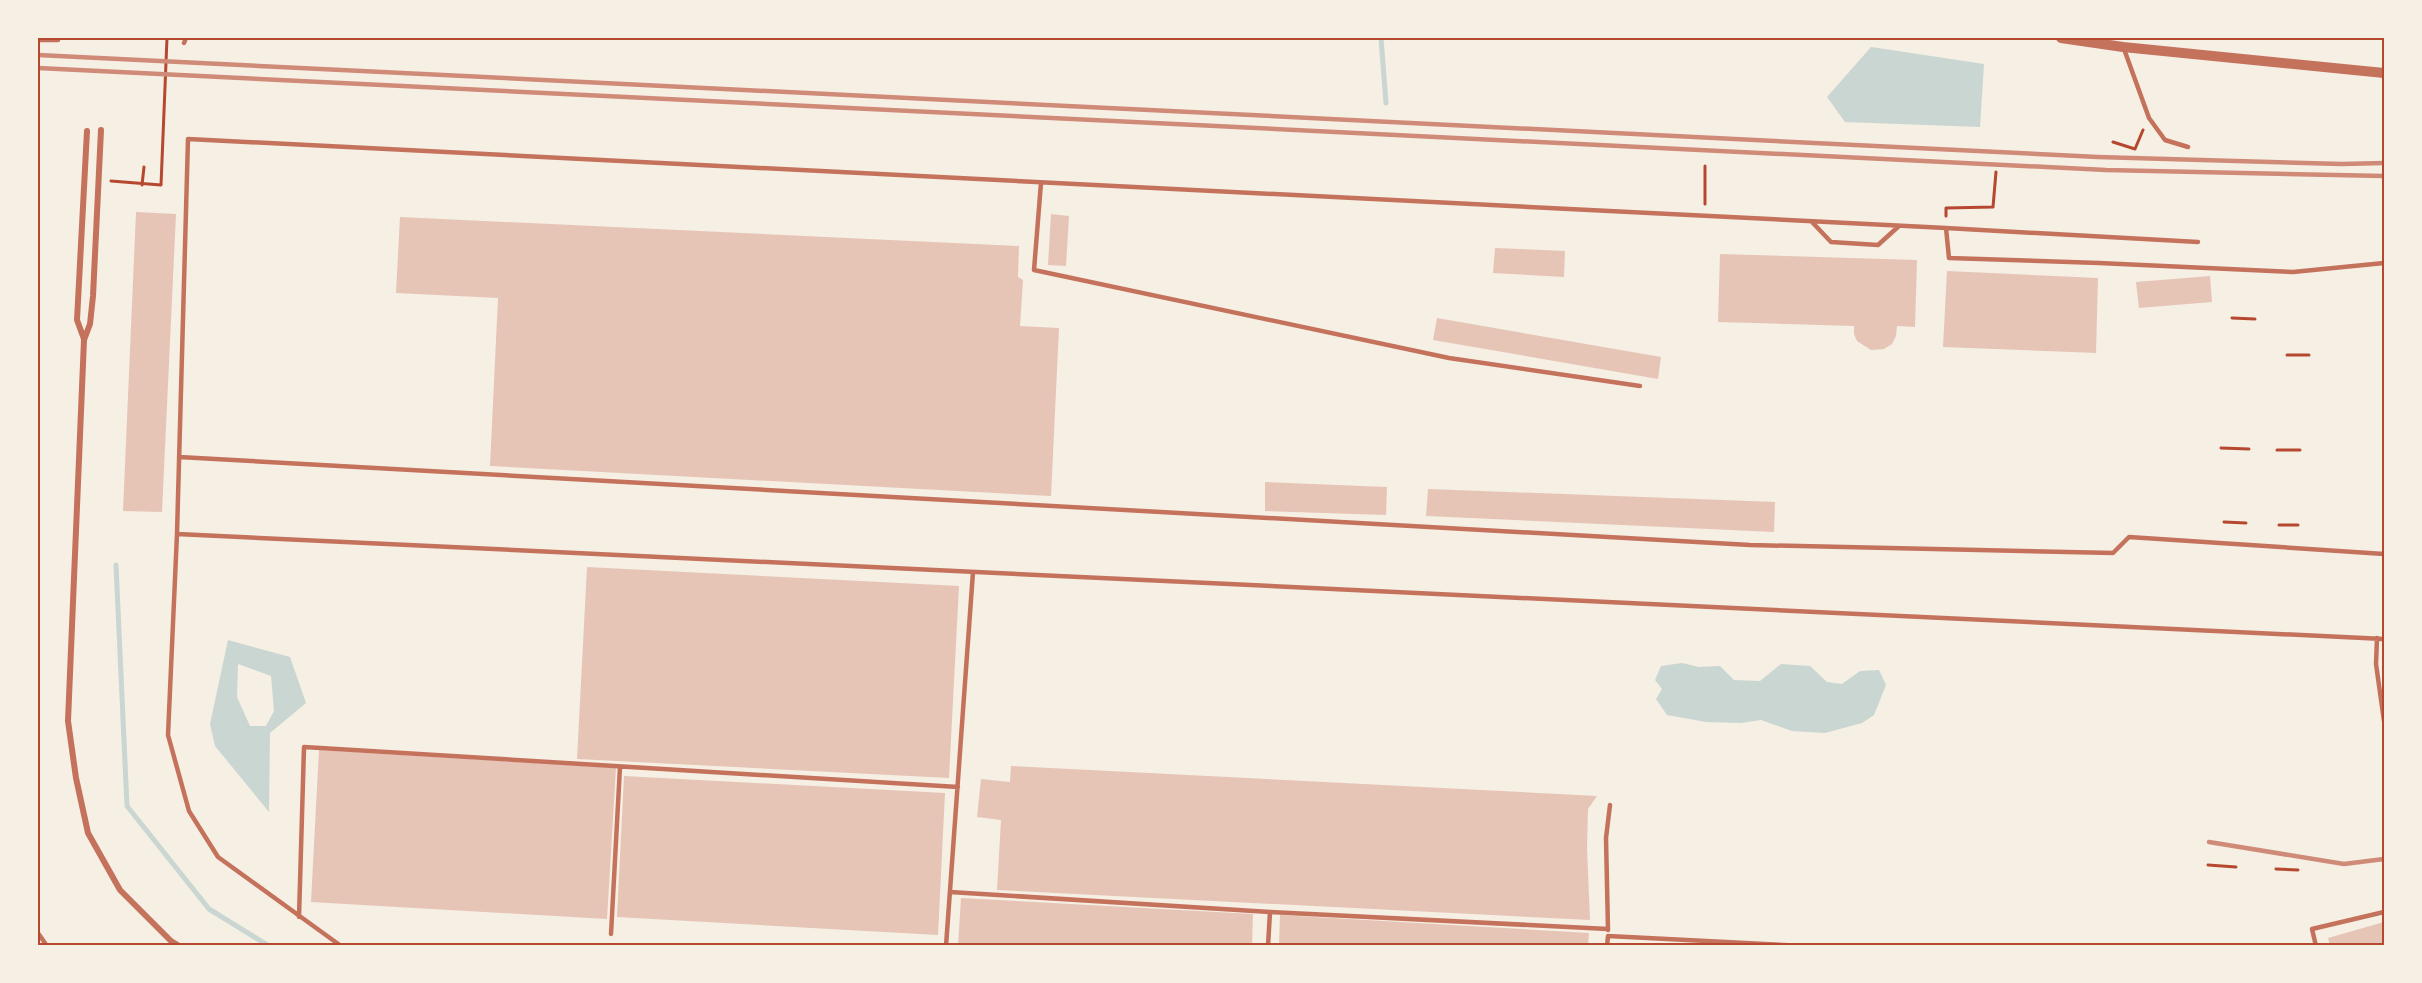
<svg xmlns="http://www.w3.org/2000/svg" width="2422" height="983" viewBox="0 0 2422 983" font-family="'Playfair Display',serif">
	<rect width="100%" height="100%" fill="#f6efe4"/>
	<path fill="#c9d6d2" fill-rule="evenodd" d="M1871,47L1984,64L1980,127L1845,122L1827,97Z
		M228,640L290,657L306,703L270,733L269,812L215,746L210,724ZM238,664L271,676L274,711L266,726H250L237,697Z
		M1682,663L1699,667L1720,666L1734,680L1760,681L1781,664L1810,666L1827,682L1842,684L1860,671L1879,670L1886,685L1874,715L1862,723L1825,733L1792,731L1761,720L1741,723L1706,722L1667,715L1656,699L1662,689L1655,680L1661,666Z"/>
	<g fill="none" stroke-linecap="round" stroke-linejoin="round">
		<path stroke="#c9d6d2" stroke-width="5" d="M1381,38L1386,103
			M116,565L127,806L209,909L269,946"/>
	</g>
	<path fill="#e6c5b7" d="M136,212L176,214L162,512L123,511Z
		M1051,214L1069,216L1066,266L1048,265Z
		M400,217L1019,246L1018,277L1023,280L1020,326L1059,328L1051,496L490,466L498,298L396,293Z
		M1495,248L1565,251L1564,277L1493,273Z
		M1720,254L1917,260L1915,327L1897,326L1896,336L1892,344L1884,349L1871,350L1857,341L1854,334V326L1718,322Z
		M1947,271L2098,278L2096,353L1943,347Z
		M2210,276L2212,302L2139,308L2136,282Z
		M1437,318L1661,357L1658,379L1433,340Z
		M1265,482L1387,487L1386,515L1265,511Z
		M1428,489L1775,502L1774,532L1426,516Z
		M587,567L959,586L949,778L577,759Z
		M319,750L616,768L607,919L311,902Z
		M1011,766L1597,796L1588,809L1587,848L1590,920L997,890L1001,820L977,817L981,779L1010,782Z
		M624,776L945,793L938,935L617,917Z
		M961,898L1253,914L1252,946H958Z
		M1280,915L1589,933L1588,946H1279Z
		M2384,922V946H2330L2328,938Z"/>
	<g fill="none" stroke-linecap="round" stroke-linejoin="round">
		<path stroke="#b5482f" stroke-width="3" d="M2113,142L2135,149L2143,130
			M111,181L161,185L167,38
			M142,185L144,167
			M1705,204V166
			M1946,216V208L1993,207L1996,172
			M2232,318L2255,319
			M2287,355H2309
			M2221,448L2249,449
			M2277,450H2300
			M2224,522L2246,523
			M2279,525H2298
			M2208,865L2236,867
			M2276,869L2298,870"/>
		<path stroke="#c5725c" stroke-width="4.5" d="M38,40H58V38
			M184,43L186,38
			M2124,49L2149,118L2165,140L2188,147
			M1041,183L1034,270L1449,358L1640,386
			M1812,222L1831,242L1878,245L1899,226
			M1946,228L2198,242
			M179,457L1750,545L2113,553L2129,537L2384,554
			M177,534L2384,639
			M2377,638L2376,664L2384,721
			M950,892L1270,912L1608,929
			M299,917L304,747L958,787
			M1608,930L1606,838L1610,805
			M38,933L47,946
			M611,934L620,767
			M341,946L218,857L189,811L168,735L177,534L188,139L1946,228L1949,258L2099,263L2293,272L2384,263
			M946,946L973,572
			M1268,946L1270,912
			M1607,946L1608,936L1805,946
			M2316,946L2312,929L2384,912"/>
		<path stroke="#c5725c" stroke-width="6" d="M101,130L93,296L90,324L84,340L68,721L76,778L88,833L120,890L171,941L179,946
			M84,339L77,320L87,131"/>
		<path stroke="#c5725c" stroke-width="10" d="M2061,38L2123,47L2384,73"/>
		<path stroke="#cf8b77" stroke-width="4.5" d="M38,55L2098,157L2342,164L2384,163
			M38,68L2106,170L2384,176
			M2209,842L2344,864L2384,859"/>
	</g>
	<rect width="2422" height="983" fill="none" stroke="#f6efe4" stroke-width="78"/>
	<rect x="39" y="39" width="2344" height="905" fill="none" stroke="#b5482f" stroke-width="2"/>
</svg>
